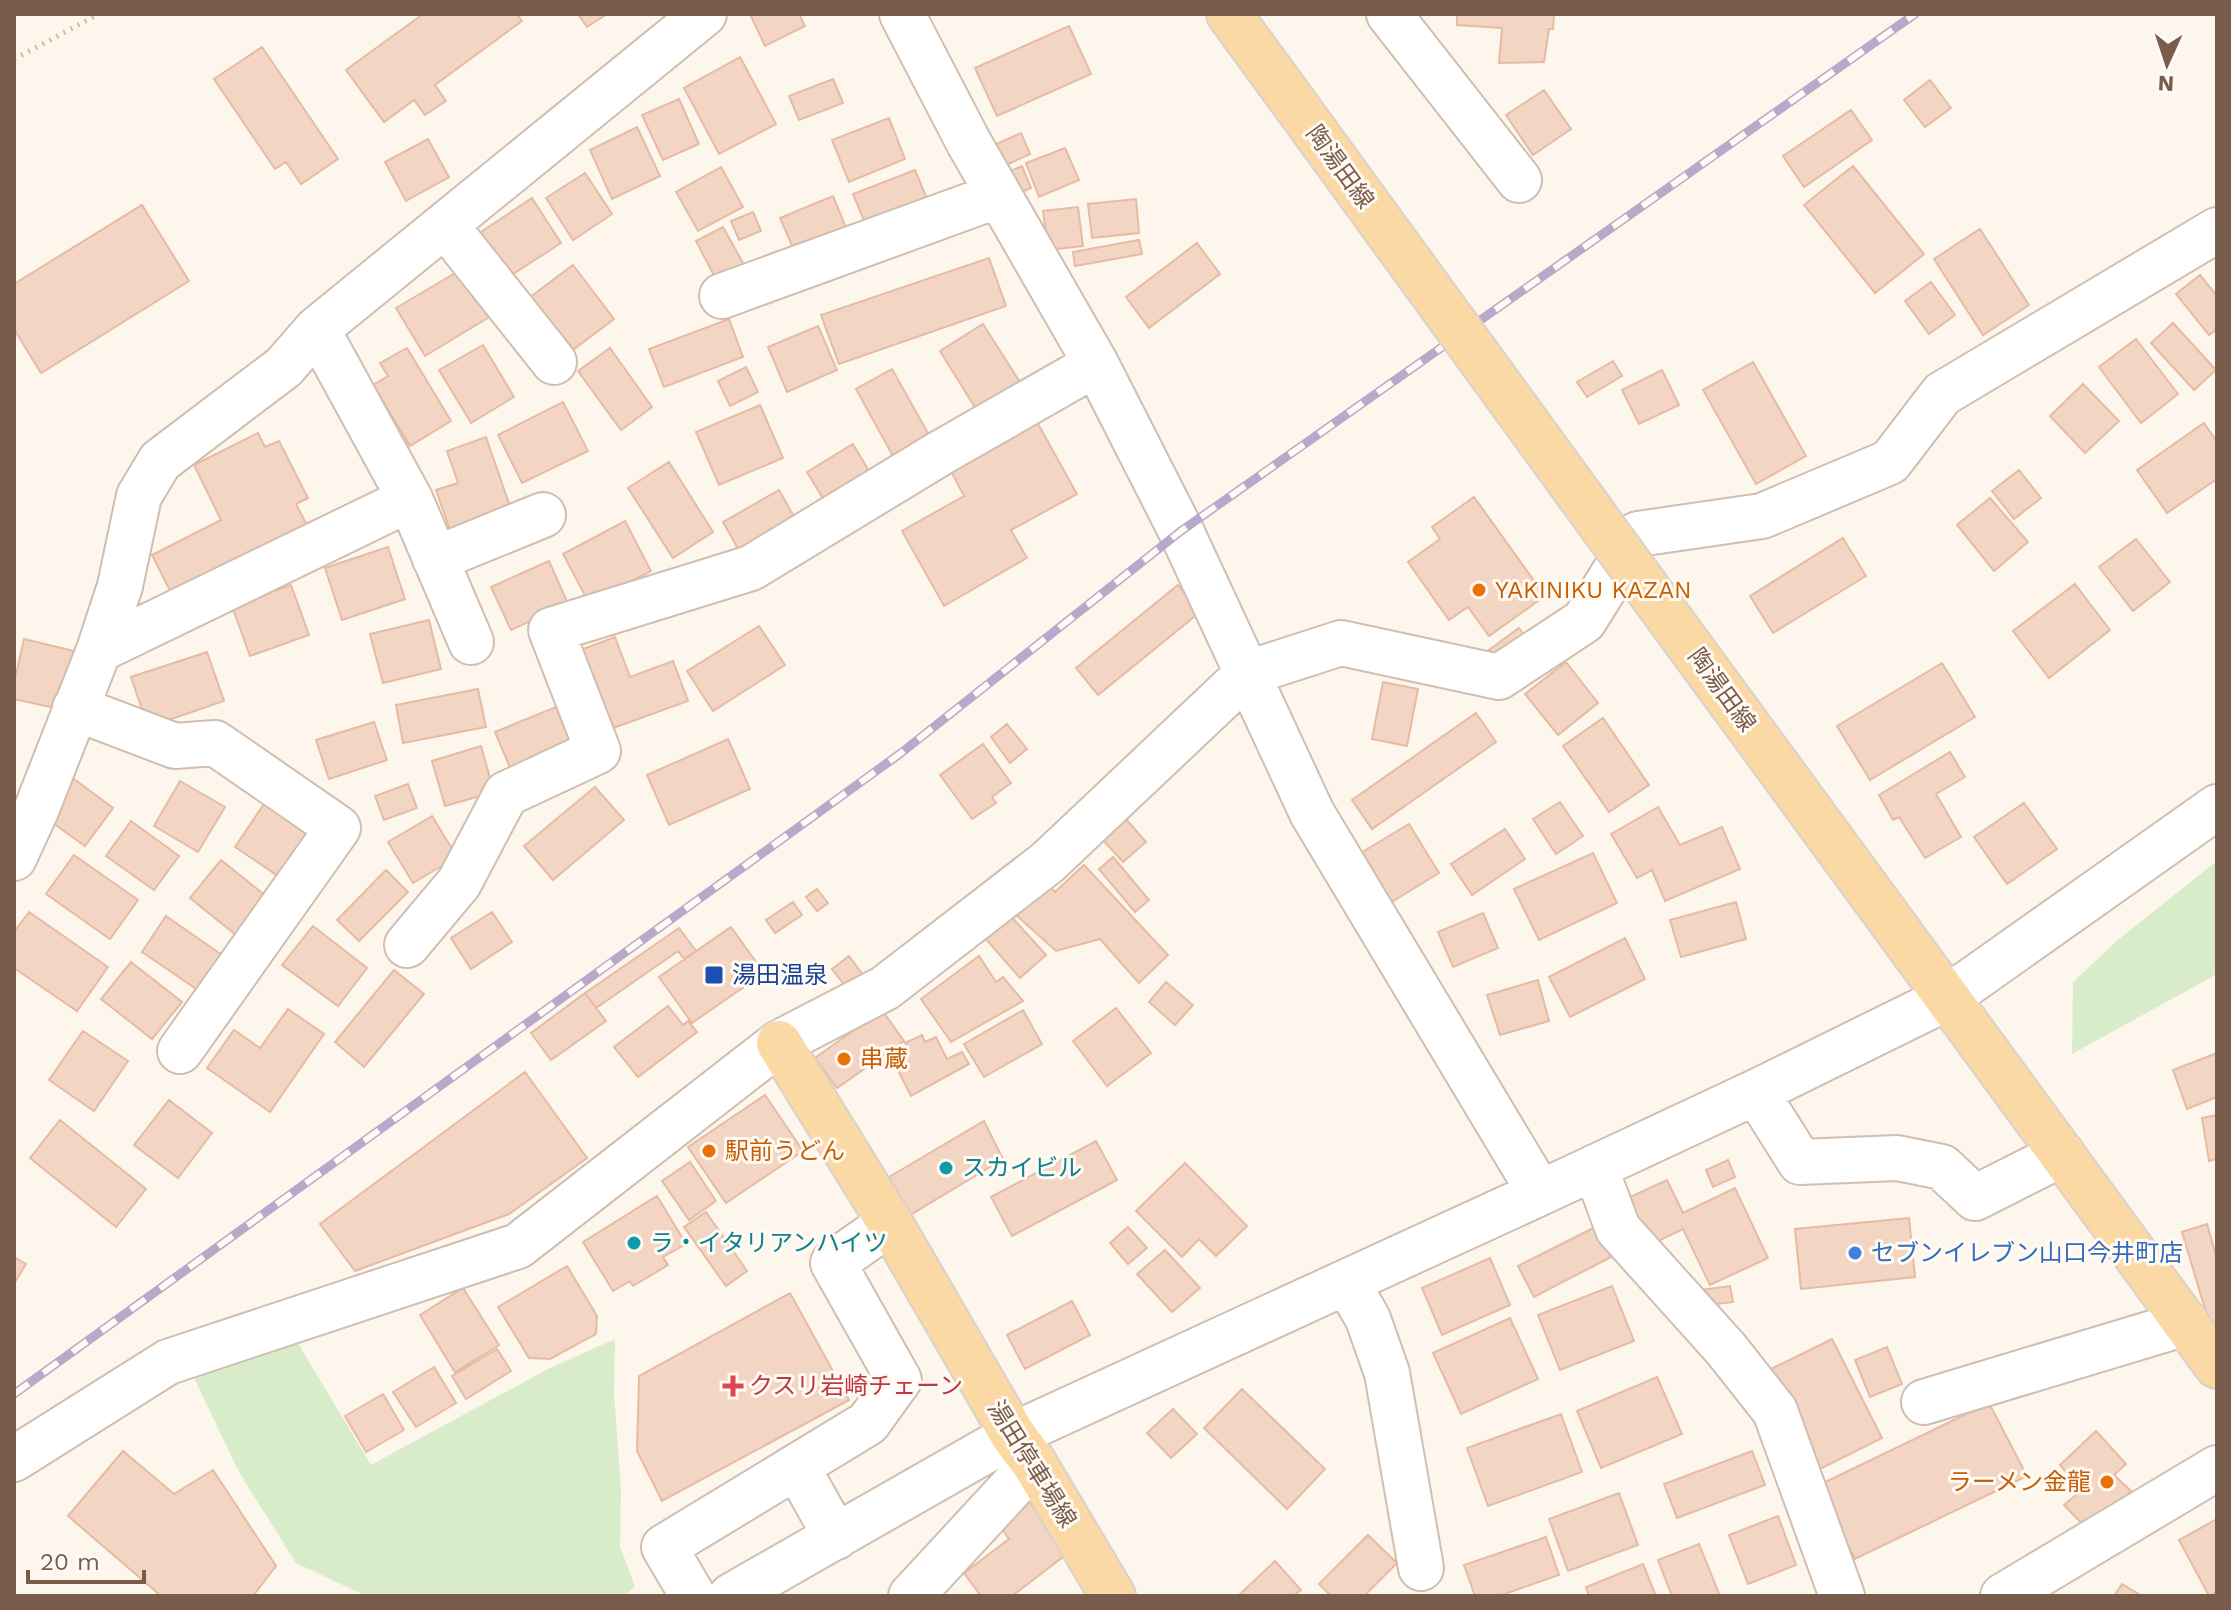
<svg xmlns="http://www.w3.org/2000/svg" width="2231" height="1610" viewBox="0 0 2231 1610" font-family="'Work Sans','Noto Sans JP',sans-serif">
	<rect width="100%" height="100%" fill="#fdf6ec"/>
	<path fill="#d8ecc9" d="M2217,861V974L2072,1054L2073,982L2119,939Z
		M615,1339L614,1394L621,1488L620,1546L635,1587L623,1596H366L296,1563L239,1472L194,1378L296,1340L371,1465L548,1369Z"/>
	<path fill="#f3d5c3" stroke="#e6bba3" stroke-width="2" d="M423,14H517L522,21L435,85L446,101L425,115L414,100L384,122L346,70Z
		M578,14H607L587,27Z
		M750,14H799L805,26L765,46Z
		M1457,14H1554L1553,29H1549L1544,62L1499,63L1502,28L1457,25Z
		M1069,26L1091,74L997,116L975,68Z
		M262,47L338,159L301,184L286,162L275,169L214,79Z
		M740,57L776,124L719,154L684,88Z
		M833,79L843,103L799,120L789,96Z
		M1930,80L1951,108L1925,127L1904,100Z
		M1544,90L1571,129L1533,155L1506,115Z
		M679,99L699,144L663,160L642,115Z
		M1851,110L1872,140L1804,187L1783,156Z
		M889,118L905,159L849,182L832,140Z
		M637,127L660,176L612,199L590,150Z
		M1021,133L1030,154L1002,167L992,146Z
		M428,139L449,177L406,201L385,162Z
		M1065,148L1079,180L1039,197L1026,163Z
		M1022,166L1031,188L1013,196L1004,174Z
		M1853,166L1924,254L1875,293L1804,205Z
		M721,167L743,207L698,231L676,192Z
		M915,170L929,204L867,228L853,194Z
		M585,173L612,214L573,240L546,198Z
		M833,196L849,235L797,257L780,218Z
		M532,198L561,243L507,278L478,234Z
		M1136,199L1139,233L1092,238L1088,204Z
		M142,205L189,281L41,373L14,329V284Z
		M1078,207L1083,246L1048,250L1043,211Z
		M753,212L761,231L739,240L731,221Z
		M723,227L748,272L720,287L696,241Z
		M1980,229L2029,305L1983,335L1934,259Z
		M1139,240L1142,254L1075,266L1073,252Z
		M1197,243L1220,274L1149,328L1126,297Z
		M989,258L1006,306L839,364L821,315Z
		M573,265L614,319L566,355L525,301Z
		M462,269L491,316L425,356L396,308Z
		M2200,275L2217,296V329L2209,335L2176,294Z
		M1931,282L1955,315L1929,334L1905,301Z
		M729,319L743,357L664,387L649,349Z
		M2173,323L2216,370L2194,390L2151,343Z
		M983,324L1023,387L979,414L940,351Z
		M818,326L837,370L787,392L768,347Z
		M2136,339L2178,394L2141,423L2099,367Z
		M483,345L514,397L471,423L439,370Z
		M407,348L451,421L410,446L373,385L388,376L380,363Z
		M610,348L652,407L621,430L578,371Z
		M1613,361L1622,376L1587,397L1577,382Z
		M1753,362L1806,456L1756,484L1703,390Z
		M746,367L758,392L730,406L718,381Z
		M892,369L937,449L900,469L856,389Z
		M1662,370L1679,405L1639,424L1622,390Z
		M2083,384L2119,421L2085,453L2050,416Z
		M563,402L588,451L522,483L498,435Z
		M760,405L783,458L719,485L696,432Z
		M1037,422L1077,494L1011,530L1027,558L944,606L902,531L964,496L951,471Z
		M2204,423L2217,442V479L2167,513L2137,470Z
		M258,433L265,447L279,441L308,498L296,504L307,525L171,593L152,555L221,520L194,465Z
		M486,437L514,518L453,539L436,490L458,483L447,451Z
		M853,444L876,483L830,510L807,472Z
		M669,462L713,532L673,558L628,488Z
		M2019,470L2041,498L2014,519L1992,491Z
		M779,490L801,529L745,561L723,522Z
		M1474,497L1545,596L1489,636L1468,607L1449,620L1408,562L1440,539L1432,527Z
		M1990,498L2028,542L1994,571L1957,525Z
		M625,521L651,571L589,603L563,554Z
		M1843,538L1866,576L1773,633L1750,596Z
		M2136,539L2170,582L2133,611L2099,567Z
		M388,547L405,599L342,620L325,568Z
		M549,561L568,604L511,630L491,587Z
		M2075,584L2110,630L2049,678L2013,631Z
		M291,585L309,635L250,656L232,606Z
		M1178,585L1200,612L1098,695L1076,668Z
		M429,620L441,669L383,683L370,634Z
		M759,626L785,665L713,711L687,671Z
		M1519,628L1530,643L1500,665L1489,650Z
		M615,637L630,677L673,661L688,701L605,731L575,652Z
		M24,639L78,652L64,710L14,699V683Z
		M207,652L224,701L148,727L131,677Z
		M1566,662L1598,703L1558,735L1525,694Z
		M1942,663L1975,717L1870,780L1837,726Z
		M1383,682L1418,689L1407,746L1372,739Z
		M478,689L486,727L403,743L396,705Z
		M556,707L574,752L514,777L495,732Z
		M1476,713L1496,742L1372,829L1352,800Z
		M1603,718L1649,785L1609,812L1563,746Z
		M374,722L387,760L329,779L316,740Z
		M1007,724L1027,749L1010,763L991,737Z
		M728,739L750,789L669,825L647,775Z
		M983,744L1011,783L992,797L996,803L972,819L940,775Z
		M481,746L494,792L445,806L432,761Z
		M1950,752L1965,777L1936,794L1961,837L1925,858L1899,817L1893,820L1879,795Z
		M74,779L113,808L85,846L46,818Z
		M180,781L225,807L198,852L154,826Z
		M408,784L417,808L384,820L375,796Z
		M595,787L624,820L553,880L524,846Z
		M266,801L315,833L284,880L235,847Z
		M1560,802L1583,836L1556,854L1533,819Z
		M2024,803L2057,849L2007,884L1974,837Z
		M1658,807L1680,845L1722,827L1740,869L1665,901L1652,870L1637,878L1611,834Z
		M432,816L457,857L413,883L388,842Z
		M1125,818L1146,842L1123,862L1102,839Z
		M131,821L179,856L154,890L106,856Z
		M1409,824L1439,873L1390,903L1359,854Z
		M1505,829L1525,859L1472,895L1451,864Z
		M1593,853L1617,903L1539,940L1514,889Z
		M74,855L138,900L110,939L46,894Z
		M1113,857L1149,900L1135,912L1099,869Z
		M221,860L272,901L241,939L190,898Z
		M1084,865L1168,955L1139,983L1100,939L1056,951L1014,913L1046,882L1055,892Z
		M386,870L408,892L359,941L337,920Z
		M817,889L828,903L817,911L806,897Z
		M793,902L802,915L775,933L766,920Z
		M1736,902L1746,939L1681,957L1670,920Z
		M29,912L108,967L77,1011L14,968V932Z
		M492,912L512,942L471,969L451,938Z
		M1483,913L1498,948L1453,967L1438,932Z
		M1010,915L1046,955L1020,978L985,938Z
		M166,916L222,955L198,990L142,952Z
		M313,926L367,968L338,1006L282,965Z
		M731,927L764,973L692,1023L659,977Z
		M679,928L696,951L684,959L678,951L596,1008L585,993Z
		M1625,938L1645,979L1570,1017L1549,977Z
		M849,956L869,983L852,995L832,969Z
		M979,956L996,982L1003,977L1023,1001L951,1042L921,999Z
		M131,962L182,1002L152,1039L101,999Z
		M394,970L424,994L364,1067L335,1042Z
		M1538,980L1549,1021L1500,1035L1487,995Z
		M1166,982L1193,1005L1175,1025L1149,1002Z
		M585,993L606,1021L551,1060L531,1033Z
		M668,1006L683,1025L688,1021L697,1032L638,1077L614,1047Z
		M1116,1008L1151,1053L1107,1086L1073,1041Z
		M288,1009L324,1034L270,1112L207,1068L234,1030L260,1048Z
		M882,1010L904,1041L837,1088L815,1058Z
		M1023,1010L1042,1044L984,1077L964,1044Z
		M83,1031L128,1061L94,1111L49,1080Z
		M922,1035L925,1042L936,1037L947,1059L962,1052L969,1064L911,1096L891,1057L908,1048L905,1043Z
		M2217,1053V1097L2187,1109L2173,1070Z
		M525,1072L587,1158L509,1214L355,1271L320,1224Z
		M765,1095L803,1151L726,1203L688,1147Z
		M169,1100L212,1133L178,1178L134,1145Z
		M2217,1115V1159L2209,1161L2202,1118Z
		M60,1120L146,1189L116,1227L30,1158Z
		M984,1121L1003,1159L910,1215L889,1177Z
		M1096,1141L1117,1180L1012,1236L991,1197Z
		M1728,1160L1735,1177L1713,1187L1706,1170Z
		M690,1162L716,1201L689,1220L662,1181Z
		M1185,1163L1247,1226L1216,1256L1199,1239L1182,1257L1136,1211Z
		M1667,1180L1683,1213L1735,1188L1768,1258L1710,1285L1683,1229L1650,1245L1628,1198Z
		M657,1196L686,1244L663,1257L668,1265L633,1286L630,1281L613,1291L583,1242Z
		M706,1212L747,1271L726,1286L684,1227Z
		M1909,1218L1915,1277L1801,1289L1795,1229Z
		M2207,1224L2217,1259V1324L2210,1326L2182,1232Z
		M1128,1227L1147,1248L1128,1264L1110,1243Z
		M1595,1227L1611,1257L1534,1297L1518,1266Z
		M1165,1250L1200,1288L1172,1312L1137,1274Z
		M14,1257L26,1264L14,1284Z
		M1490,1258L1510,1305L1442,1335L1422,1288Z
		M567,1266L597,1316L596,1334L550,1359L529,1358L498,1307Z
		M1612,1286L1634,1341L1560,1370L1538,1315Z
		M1730,1286L1733,1302L1702,1306L1700,1290Z
		M463,1288L499,1345L455,1372L420,1315Z
		M790,1293L849,1400L662,1501L637,1451L639,1376Z
		M1072,1301L1090,1335L1025,1369L1007,1335Z
		M1510,1318L1538,1379L1461,1414L1433,1353Z
		M1832,1339L1882,1438L1812,1473L1761,1374Z
		M1887,1347L1902,1384L1870,1397L1855,1360Z
		M497,1349L511,1371L466,1399L452,1376Z
		M434,1367L456,1403L416,1427L393,1392Z
		M1657,1377L1682,1434L1601,1468L1577,1411Z
		M1242,1389L1325,1469L1287,1509L1204,1428Z
		M383,1394L404,1430L366,1452L345,1416Z
		M1989,1403L2027,1476L1855,1559L1817,1486Z
		M1173,1409L1197,1434L1171,1458L1147,1433Z
		M1561,1414L1582,1472L1488,1506L1467,1448Z
		M2096,1431L2126,1464L2114,1475L2131,1491L2089,1531L2064,1505L2082,1490L2060,1465Z
		M123,1451L174,1494L213,1470L276,1566L253,1596H161L68,1516Z
		M1752,1451L1765,1485L1677,1518L1664,1484Z
		M1619,1493L1638,1545L1568,1571L1549,1519Z
		M1029,1502L1068,1553L1012,1596H981L964,1573L1009,1539L999,1525Z
		M1778,1516L1796,1565L1748,1584L1729,1535Z
		M2217,1519V1592L2209,1596L2179,1540Z
		M1368,1535L1397,1563L1364,1596H1331L1319,1584Z
		M1546,1537L1559,1575L1499,1596H1475L1464,1565Z
		M1699,1544L1720,1596H1672L1658,1560Z
		M1275,1561L1301,1590L1293,1596H1238Z
		M1643,1564L1656,1596H1589L1586,1587Z
		M2122,1584L2142,1596H2114Z"/>
	<g fill="none" stroke-linecap="round" stroke-linejoin="round">
		<g stroke="#d1beb0" stroke-width="48">
			<path id="minor" d="M902,14L969,143L1096,364L1181,531L1312,813L1540,1193
				M1389,14L1519,180
				M446,226L554,362
				M722,296L999,195
				M410,499L471,642
				M435,559L543,515
				M99,650L410,499L317,329
				M75,708L175,746L215,743L338,828L180,1051
				M14,858L37,808L99,650L120,586L139,496L160,461L284,367L317,329L704,14
				M407,945L459,883L506,794L598,751L551,630L751,568L942,452L1096,364
				M1756,1092L1800,1162L1897,1158L1942,1167L1975,1198L2062,1154
				M1595,1167L1618,1229L1726,1349L1775,1411L1842,1596
				M1347,1282L1368,1319L1387,1373L1421,1568
				M1924,1402L2186,1323
				M14,1459L168,1362L518,1246L779,1043L885,988L1048,862L1248,673L1341,643L1499,677L1584,621L1638,534L1762,516L1890,462L1942,394L2217,230
				M797,1467L836,1537
				M693,1596L664,1547L868,1423L899,1380L833,1263L890,1223
				M731,1596L1013,1435L1540,1193L1756,1092L1947,998L2217,807
				M911,1596L1034,1463
				M2003,1596L2217,1468"/>
		</g>
		<g stroke="#dad1cd" stroke-width="48">
			<path id="major" d="M1229,14L1297,107
				M1636,573L2217,1366
				M779,1043L890,1223L1013,1435L1034,1463L1113,1596"/>
		</g>
		<path stroke="#d9b8a5" stroke-width="5" stroke-dasharray="2 6" stroke-linecap="butt" d="M14,59L99,14"/>
		<use href="#minor" stroke="#fff" stroke-width="44"/>
		<use href="#major" stroke="#fbd9a5" stroke-width="44"/>
		<g stroke="#b9a8c9" stroke-width="9">
			<path id="rail" d="M14,1394L901,753L1181,531L1915,14"/>
		</g>
		<use href="#rail" stroke="#fffaf3" stroke-width="6" stroke-dasharray="18" stroke-linecap="butt"/>
		<g stroke="#dad1cd" stroke-width="48" stroke-linecap="butt">
			<path id="major-bridge" d="M1297,107L1636,573"/>
		</g>
		<use href="#major-bridge" stroke="#fbd9a5" stroke-width="44"/>
	</g>
	<g fill="#e8710a" stroke="#fffaf3" stroke-width="3">
		<circle cx="1479" cy="590" r="8"/>
		<circle cx="844" cy="1059" r="8"/>
		<circle cx="709" cy="1151" r="8"/>
		<circle cx="2107" cy="1482" r="8"/>
	</g>
	<rect fill="#1a4fb4" stroke="#fffaf3" stroke-width="3" x="704" y="965" width="20" height="20" rx="4"/>
	<g fill="#0f9aa8" stroke="#fffaf3" stroke-width="3">
		<circle cx="946" cy="1168" r="8"/>
		<circle cx="634" cy="1243" r="8"/>
	</g>
	<circle fill="#3f7fe0" stroke="#fffaf3" stroke-width="3" cx="1855" cy="1253" r="8"/>
	<path fill="#e0444e" stroke="#fffaf3" stroke-width="3" d="M729 1374h8v8h8v8h-8v8h-8v-8h-8v-8h8z"/>
	<g text-anchor="middle" stroke-width="6" stroke-linejoin="round" paint-order="stroke">
		<g font-size="24" fill="#7a5c4d" stroke="#fffaf3">
			<text transform="translate(1340 167) rotate(54)" y="8">陶湯田線</text>
			<text transform="translate(1722 690) rotate(54)" y="8">陶湯田線</text>
			<text transform="translate(1032 1464) rotate(58)" y="8">湯田停車場線</text>
		</g>
		<g font-size="24" fill="#c56008" stroke="#fffaf3" text-anchor="start">
			<text x="1495" y="598">YAKINIKU KAZAN</text>
			<text x="860" y="1067">串蔵</text>
			<text x="725" y="1159">駅前うどん</text>
			<text x="2091" y="1490" text-anchor="end">ラーメン金龍</text>
		</g>
		<g font-size="24" fill="#164399" stroke="#fffaf3" text-anchor="start">
			<text x="732" y="983">湯田温泉</text>
		</g>
		<g font-size="24" fill="#0d838f" stroke="#fffaf3" text-anchor="start">
			<text x="962" y="1176">スカイビル</text>
			<text x="650" y="1251">ラ・イタリアンハイツ</text>
		</g>
		<g font-size="24" fill="#366cbe" stroke="#fffaf3" text-anchor="start">
			<text x="1871" y="1261">セブンイレブン山口今井町店</text>
		</g>
		<g font-size="24" fill="#be3a42" stroke="#fffaf3" text-anchor="start">
			<text x="749" y="1394">クスリ岩崎チェーン</text>
		</g>
	</g>
	<rect width="2231" height="1610" fill="none" stroke="#7a5c4d" stroke-width="32"/>
	<g transform="translate(2167 64) rotate(183)" stroke="#fffaf3" stroke-width="6" paint-order="stroke">
	<path d="M0-6L14 30L0 20L-14 30Z" fill="#7a5c4d"/>
	<text y="-12" font-size="22" font-weight="bold" text-anchor="middle" fill="#7a5c4d">N</text>
	</g>
	<path d="M28 1570v12h116v-12" fill="none" stroke="#7a5c4d" stroke-width="4"/>
	<text x="40" y="1570" font-size="24" fill="#7a5c4d" stroke="#fffaf3" stroke-width="6" paint-order="stroke">20 m</text>
</svg>
